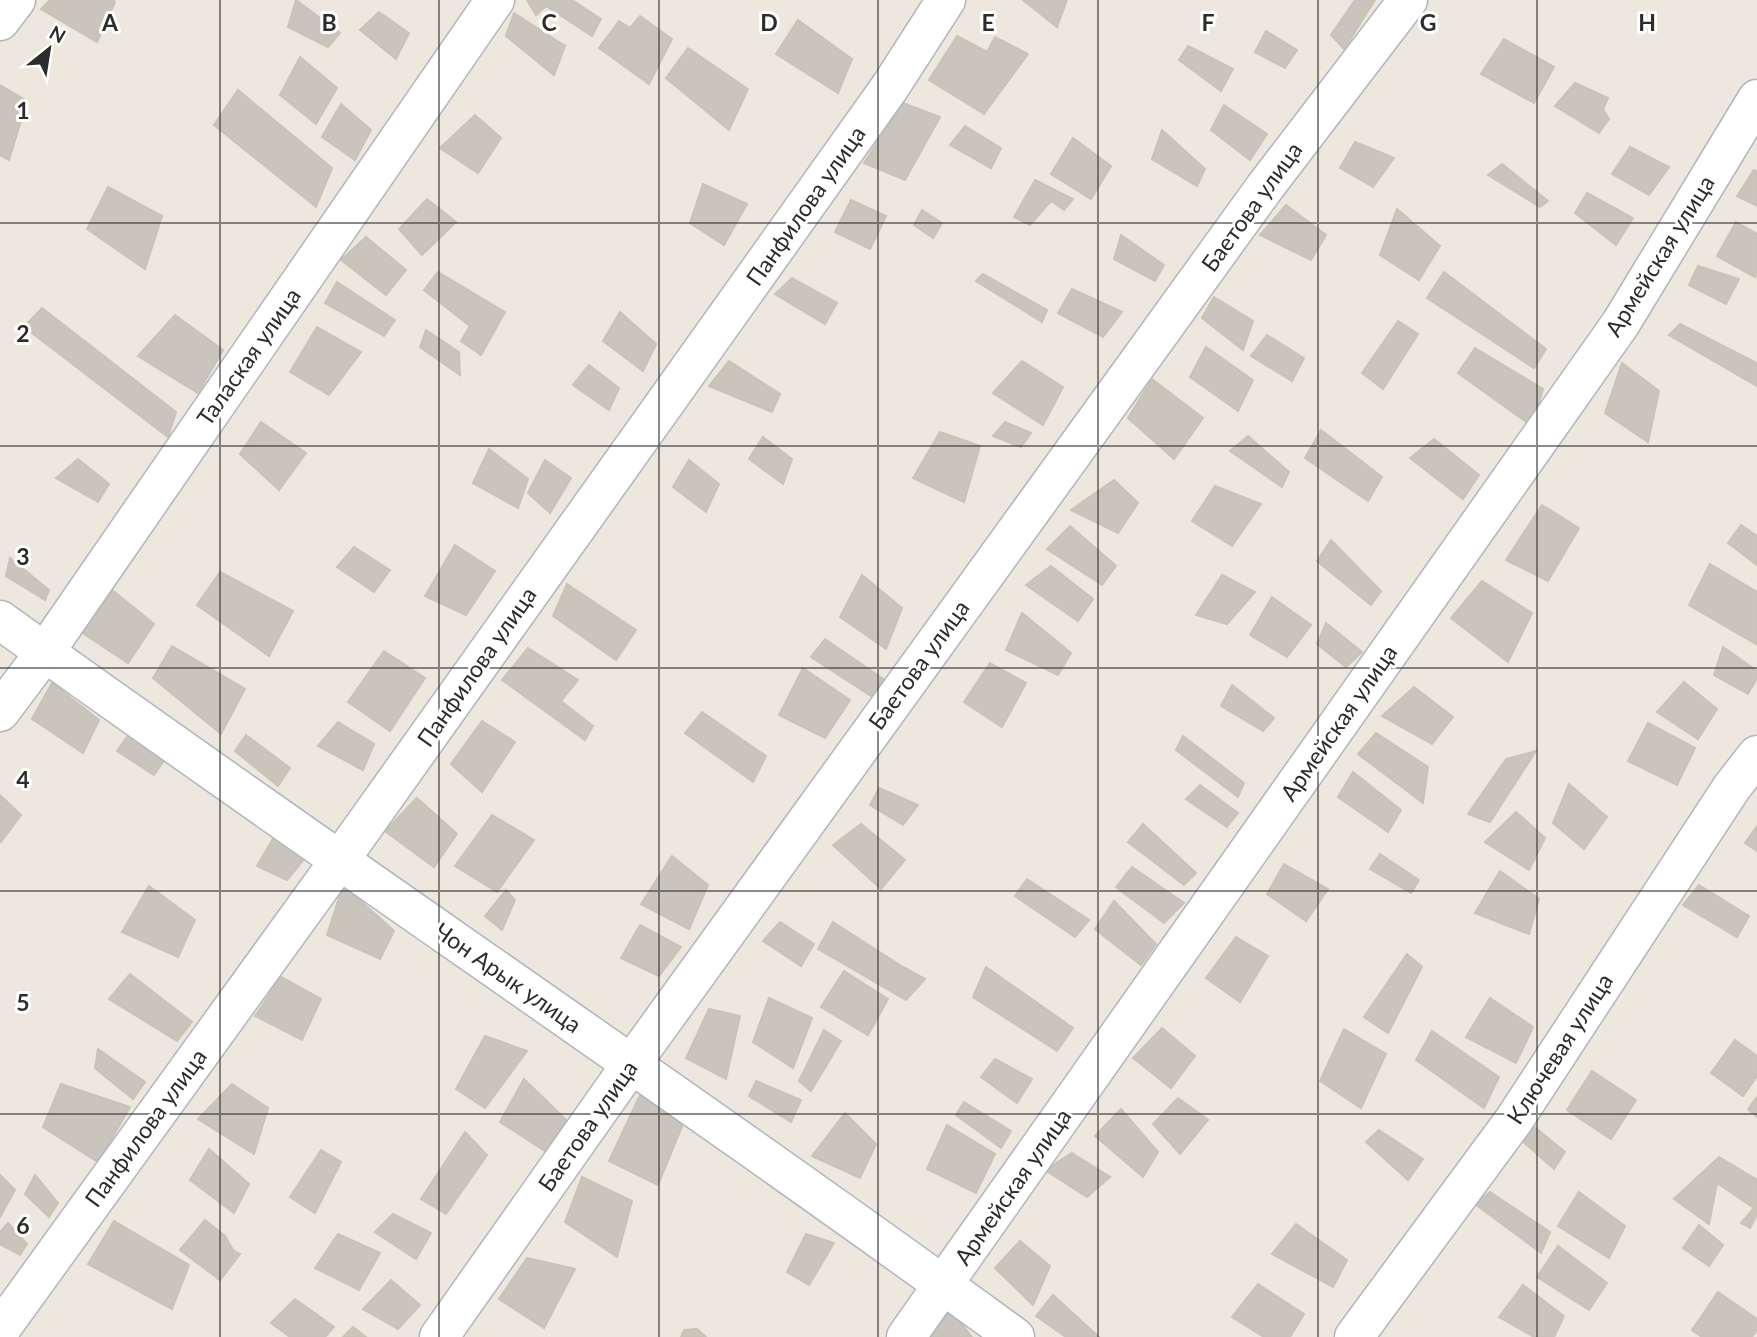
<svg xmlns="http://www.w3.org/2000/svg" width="1757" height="1337" viewBox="0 0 1757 1337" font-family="Lato,sans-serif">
	<rect width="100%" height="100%" fill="#ede7de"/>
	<path fill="#c9c5bc" stroke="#c9c3b7" stroke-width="2" d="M50,0H113L115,2L97,42L41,9Z
		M296,0L340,33L328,47L288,27Z
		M527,0H572L601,19L592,36L546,6L536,15Z
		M1023,0H1067L1057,27Z
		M1355,0H1375L1344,49L1331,35Z
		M379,12L409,33L396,59L360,30Z
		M514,13L565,46L554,75L506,36Z
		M640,16L672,39L649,84L599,48L619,21L630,28Z
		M798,20L852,59L838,93L776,54Z
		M1266,31L1297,50L1285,68L1255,52Z
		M957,36L987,52L995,37L1028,54L984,114L929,80Z
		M1504,39L1554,67L1534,103L1481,74Z
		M1188,46L1233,69L1221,91L1179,60Z
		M688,48L748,89L729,130L666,78Z
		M300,57L337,88L316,124L280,95Z
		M1575,83L1608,98L1603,109L1609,119L1599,133L1555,106Z
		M0,85L27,101L9,160L0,155Z
		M238,90L332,168L316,207L214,125Z
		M903,103L940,117L905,180L864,163Z
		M341,104L371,130L355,160L322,137Z
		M1224,105L1267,134L1250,160L1211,130Z
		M475,115L501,138L478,173L440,148Z
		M965,126L1001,148L991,168L950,145Z
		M1162,130L1205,169L1197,186L1152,159Z
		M1073,138L1111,166L1091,199L1051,174Z
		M1355,142L1394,158L1373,187L1340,168Z
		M1630,147L1669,167L1649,195L1612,174Z
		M1502,164L1548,201L1540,207L1488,175Z
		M1754,170L1757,172V206L1737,196Z
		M1035,180L1073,199L1064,210L1051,201L1030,225L1014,217Z
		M703,184L747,204L724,245L690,223Z
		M108,187L162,216L145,269L87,229Z
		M1587,193L1633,218L1616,245L1575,213Z
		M427,199L456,222L422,255L399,229Z
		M851,200L886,216L870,249L835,232Z
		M1286,205L1326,235L1311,260L1260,235Z
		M1397,209L1440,246L1419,280L1380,255Z
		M922,210L942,223L933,238L914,225Z
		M1736,222L1757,234V273L1755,277L1717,256Z
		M1121,235L1164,265L1155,281L1114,259Z
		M366,237L406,270L386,295L341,260Z
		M1698,266L1739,279L1726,304L1689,285Z
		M438,272L505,312L481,355L461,341L470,326L424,290Z
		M1444,272L1546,349L1534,368L1427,298Z
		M983,274L1047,310L1042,322L976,281Z
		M792,278L837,303L825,324L775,294Z
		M337,282L395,320L384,336L325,303Z
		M1072,289L1122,312L1103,337L1058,313Z
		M1214,297L1253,321L1243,350L1202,318Z
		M42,308L176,412L168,437L24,327Z
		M620,312L656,344L643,371L603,341Z
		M175,315L223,350L198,393L138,356Z
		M1398,321L1418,334L1383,389L1362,373Z
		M1680,324L1757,363V386L1669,335Z
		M317,327L361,352L329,395L290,372Z
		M426,330L459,352L460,375L420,347Z
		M1267,335L1304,358L1292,381L1251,356Z
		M1206,347L1253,380L1238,411L1190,377Z
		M1475,348L1543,389L1532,426L1458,373Z
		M729,361L780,394L772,412L709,386Z
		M1022,361L1063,387L1043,425L993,393Z
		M1622,363L1659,391L1648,442L1605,413Z
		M589,365L619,388L609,410L573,385Z
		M1152,379L1203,418L1174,459L1128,418Z
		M261,422L306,453L279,490L240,454Z
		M1005,422L1031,433L1021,447L993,436Z
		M1321,430L1382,477L1368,501L1305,458Z
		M940,432L980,446L964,502L913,478Z
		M1248,436L1289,472L1282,487L1230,451Z
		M763,437L792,459L783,484L749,459Z
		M1434,439L1479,475L1463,499L1410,458Z
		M489,449L528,479L518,508L473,483Z
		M78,459L109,484L98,502L56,478Z
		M545,460L571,478L550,513L528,493Z
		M689,460L719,484L706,512L673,487Z
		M1114,480L1138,503L1118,533L1071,510Z
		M1215,486L1261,504L1232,546L1192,521Z
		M1542,505L1579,528L1548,581L1506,560Z
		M1741,525L1757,536V565L1728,543Z
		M1070,526L1116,566L1102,585L1047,549Z
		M1331,540L1381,591L1371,605L1317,561Z
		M455,545L495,571L466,615L425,596Z
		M354,547L390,570L374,592L337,567Z
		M10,558L49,590L45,600L6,576Z
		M1710,564L1757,592L1756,644L1689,605Z
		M1051,566L1093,599L1078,621L1026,585Z
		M220,572L293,611L269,656L197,605Z
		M862,575L902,608L886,649L840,617Z
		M1222,575L1255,592L1227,624L1196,615Z
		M1482,581L1532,613L1508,662L1451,618Z
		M567,584L636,630L616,660L553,616Z
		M111,589L154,624L128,663L81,632Z
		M1272,597L1311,625L1287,657L1250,635Z
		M1022,613L1071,653L1058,675L1006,650Z
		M1326,623L1362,652L1346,667L1317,644Z
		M825,639L886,681L874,698L811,657Z
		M172,646L245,689L221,734L153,678Z
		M1723,647L1757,671V678L1748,694L1714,675Z
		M528,648L578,680L561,701L593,726L585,740L502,680Z
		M384,651L425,678L390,731L348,702Z
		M990,663L1026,683L1002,727L964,702Z
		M803,668L850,700L825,738L779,715Z
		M1684,682L1717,709L1698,739L1657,712Z
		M52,683L99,720L83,753L32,719Z
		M1232,685L1274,718L1263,731L1221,706Z
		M1414,687L1453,717L1432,744L1382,716Z
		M702,712L766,756L753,782L685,733Z
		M482,721L515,742L482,792L451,764Z
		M338,722L374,744L363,770L318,746Z
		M1648,723L1695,748L1677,785L1628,761Z
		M132,730L165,759L154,775L117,751Z
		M1376,733L1428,767L1423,803L1358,754Z
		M246,735L290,768L278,786L235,751Z
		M1183,736L1244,783L1238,797L1176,750Z
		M1536,751L1490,822L1468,814L1506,759Z
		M1353,772L1401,810L1388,832L1338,797Z
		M1569,784L1607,817L1584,849L1553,823Z
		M1200,785L1238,813L1227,827L1186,799Z
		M879,788L918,805L903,825L870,805Z
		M0,795L21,815L1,842L0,841Z
		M417,798L457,834L434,867L385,831Z
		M1516,812L1545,838L1529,870L1485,842Z
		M492,815L534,840L497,892L455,866Z
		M861,824L905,860L881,889L833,845Z
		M1143,824L1196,873L1184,885L1128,842Z
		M1757,826V851L1745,843Z
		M274,837L305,858L287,880L257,866Z
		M1380,854L1419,880L1411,893L1370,869Z
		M672,856L708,885L689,929L641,904Z
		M1284,864L1328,889L1306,921L1267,894Z
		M1132,867L1184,903L1164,923L1116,887Z
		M1500,871L1539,899L1529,934L1475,913Z
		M1027,879L1089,920L1075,937L1015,896Z
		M343,885L394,931L380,959L327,935Z
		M1699,885L1749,916L1737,937L1683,905Z
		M149,886L195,920L178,957L122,932Z
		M506,890L515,900L502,930L485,916Z
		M1114,901L1156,944L1141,965L1095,929Z
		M780,922L814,944L801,966L763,941Z
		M833,922L903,967L925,979L906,1000L818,949Z
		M640,925L681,947L659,976L621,958Z
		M1236,937L1268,956L1240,1002L1206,978Z
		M1407,954L1422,967L1388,1033L1364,1017Z
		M986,967L1073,1028L1057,1051L973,997Z
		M844,971L888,999L868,1035L821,1007Z
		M130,974L192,1022L177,1041L109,999Z
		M281,977L321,999L302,1040L255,1016Z
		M769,998L812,1018L793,1068L753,1042Z
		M1490,998L1533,1027L1516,1063L1466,1037Z
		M709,1009L740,1016L726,1079L686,1058Z
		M1162,1028L1195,1056L1171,1088L1133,1058Z
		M1344,1029L1386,1054L1361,1108L1320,1081Z
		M824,1030L841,1041L811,1091L799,1081Z
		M1432,1031L1499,1077L1484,1108L1416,1060Z
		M485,1036L527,1051L485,1108L456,1089Z
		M1735,1040L1757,1056V1076L1743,1096L1711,1073Z
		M98,1049L145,1082L133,1099L95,1068Z
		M995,1059L1032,1079L1017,1103L981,1077Z
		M1592,1071L1636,1100L1611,1139L1567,1110Z
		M524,1079L566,1120L548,1153L500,1122Z
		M756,1081L801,1100L791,1122L749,1096Z
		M61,1084L130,1107L98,1162L43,1127Z
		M232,1084L268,1108L254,1154L198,1119Z
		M641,1093L683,1124L658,1185L609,1161Z
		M1757,1097V1117L1748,1109Z
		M1178,1098L1208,1120L1180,1154L1153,1124Z
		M964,1102L1011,1131L1001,1148L956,1115Z
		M1121,1109L1158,1152L1143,1177L1095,1136Z
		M845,1113L876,1144L860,1178L812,1156Z
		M1531,1124L1565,1152L1554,1169L1518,1137Z
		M947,1125L995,1154L976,1193L927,1169Z
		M1379,1130L1423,1159L1408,1180L1366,1142Z
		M465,1132L487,1155L446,1214L421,1199Z
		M209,1149L249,1184L234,1213L190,1180Z
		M321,1150L341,1162L315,1213L290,1197Z
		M1072,1153L1110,1177L1087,1197L1045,1170Z
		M1719,1157L1757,1180V1215L1750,1228L1741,1223L1754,1208L1717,1183L1709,1224L1674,1199Z
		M0,1175L15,1190L0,1217Z
		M35,1175L58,1203L49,1217L25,1194Z
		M582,1177L632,1201L617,1257L565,1222Z
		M1490,1192L1550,1232L1541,1253L1475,1204Z
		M1579,1192L1625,1226L1609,1258L1558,1226Z
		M393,1214L431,1233L416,1259L375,1232Z
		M205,1220L225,1236L233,1250L240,1254L220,1280L180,1250Z
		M114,1221L189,1265L172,1309L88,1264Z
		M8,1223L27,1244L20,1255L0,1244V1232Z
		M1296,1224L1347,1260L1333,1287L1272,1254Z
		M1699,1225L1723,1245L1709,1266L1683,1248Z
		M338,1234L380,1253L359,1290L315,1268Z
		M806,1234L834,1243L809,1285L787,1272Z
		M1020,1241L1050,1266L1033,1305L995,1268Z
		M1558,1246L1607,1283L1589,1310L1537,1277Z
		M527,1258L575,1269L544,1328L499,1299Z
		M391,1280L420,1305L398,1329L363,1309Z
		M1258,1284L1304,1314L1290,1337H1264L1232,1317Z
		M1523,1285L1564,1316L1554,1337H1534L1499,1317Z
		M1718,1292L1757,1319V1330L1752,1337H1702L1692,1330Z
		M1053,1295L1099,1337H1066L1036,1316Z
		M295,1299L334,1327L325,1337H290L271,1323Z
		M947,1306L972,1337L930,1336Z
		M353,1327L366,1337H343Z
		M697,1329L706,1337H681L684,1330Z"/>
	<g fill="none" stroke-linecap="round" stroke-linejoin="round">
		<g stroke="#b2b4bf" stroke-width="41">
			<path id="minor" d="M0,21L16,0
				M0,620C336,862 680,1093 1015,1337
				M0,712L45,652L495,0
				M0,1330L339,861L890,87L946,0
				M439,1337L632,1063L1265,187L1408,0
				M906,1337L1621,323L1757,99
				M1354,1337L1514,1120L1732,787L1757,755"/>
		</g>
		<use href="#minor" stroke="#fff" stroke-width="38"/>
	</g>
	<path fill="none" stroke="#2c2c2c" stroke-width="2" stroke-opacity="0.55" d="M220,0V1337M439,0V1337M659,0V1337M878,0V1337M1098,0V1337M1318,0V1337M1537,0V1337M0,223H1757M0,446H1757M0,668H1757M0,891H1757M0,1114H1757"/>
	<g text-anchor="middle" stroke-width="6" stroke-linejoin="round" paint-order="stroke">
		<g font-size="23" fill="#2c2c2c" stroke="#fff">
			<text transform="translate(806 206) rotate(-55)" y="8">Панфилова улица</text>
			<text transform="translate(1252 207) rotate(-54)" y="8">Баетова улица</text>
			<text transform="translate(1660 256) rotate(-58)" y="8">Армейская улица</text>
			<text transform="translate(249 357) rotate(-55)" y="8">Талаская улица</text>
			<text transform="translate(919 665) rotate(-54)" y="8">Баетова улица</text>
			<text transform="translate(477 667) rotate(-55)" y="8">Панфилова улица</text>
			<text transform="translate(1339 723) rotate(-55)" y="8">Армейская улица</text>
			<text transform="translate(508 978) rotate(35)" y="8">Чон Арык улица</text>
			<text transform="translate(1560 1049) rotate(-57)" y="8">Ключевая улица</text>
			<text transform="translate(588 1126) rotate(-55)" y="8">Баетова улица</text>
			<text transform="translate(146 1128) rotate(-54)" y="8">Панфилова улица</text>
			<text transform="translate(1013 1187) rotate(-55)" y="8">Армейская улица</text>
		</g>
	</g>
	<g font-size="23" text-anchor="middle" font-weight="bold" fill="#2c2c2c" stroke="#fff" stroke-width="6" stroke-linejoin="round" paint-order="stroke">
		<text x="110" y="31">A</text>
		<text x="329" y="31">B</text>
		<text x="549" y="31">C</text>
		<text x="769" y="31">D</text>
		<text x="988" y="31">E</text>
		<text x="1208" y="31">F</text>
		<text x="1428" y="31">G</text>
		<text x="1647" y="31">H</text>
		<text x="23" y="119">1</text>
		<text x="23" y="342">2</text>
		<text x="23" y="565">3</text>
		<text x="23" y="788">4</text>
		<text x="23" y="1011">5</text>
		<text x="23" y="1234">6</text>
	</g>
	<g transform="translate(49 49) rotate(30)" stroke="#ffffff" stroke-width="5" paint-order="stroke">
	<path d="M0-5L12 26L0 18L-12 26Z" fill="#2c2c2c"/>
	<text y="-10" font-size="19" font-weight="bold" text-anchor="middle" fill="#2c2c2c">N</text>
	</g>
</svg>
